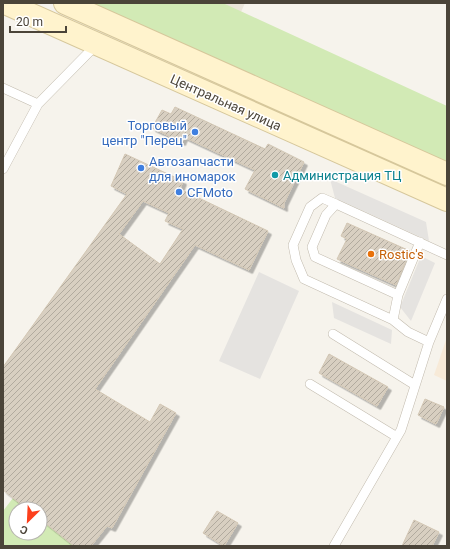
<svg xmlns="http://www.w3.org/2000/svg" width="450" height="549" viewBox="0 0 450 549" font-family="Roboto,sans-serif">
	<defs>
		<pattern id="building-hatch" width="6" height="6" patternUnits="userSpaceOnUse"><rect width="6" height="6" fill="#d8cfc1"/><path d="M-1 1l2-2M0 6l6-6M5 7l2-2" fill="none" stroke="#b1aa9e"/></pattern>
		<filter id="shadow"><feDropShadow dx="3.5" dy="3.5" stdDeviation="0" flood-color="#0004"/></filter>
	</defs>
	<rect width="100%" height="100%" fill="#f6f3ec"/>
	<path fill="#eae5da" d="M223,3H245L241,12Z"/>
	<path fill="#f7ead8" d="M447,337V381L434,375Z"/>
	<path fill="#d2eab5" d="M76,3H223L447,106V169Z
		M13,498L27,509H16V533H40V519L74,546H3V511Z"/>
	<path fill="#e5e3e0" d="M330,179L426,222L429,241L335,198Z
		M421,256L435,263L411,321L400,307Z
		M259,272L299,291L260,379L219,361Z
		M332,302L392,330L391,344L334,318Z"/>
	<path fill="url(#building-hatch)" stroke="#d3c7b4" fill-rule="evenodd" filter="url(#shadow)" d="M175,107L265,149L268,144L304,162L284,203V208L245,189L255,170L184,137L182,142L152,128L162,110L171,114Z
		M125,154L183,181L180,189L268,231L249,270L195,245L95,389L150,422L160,404L176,413L112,528L107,526L91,546H74L40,519V509H27L3,490V367L127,194L111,186ZM143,201L169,213L165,221L183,229L160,264L119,234Z
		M347,223L410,251L396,285L337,259L347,239L341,236Z
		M329,354L388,387L377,406L319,373Z
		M425,399L444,407L436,424L418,415Z
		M217,511L238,523L224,546L203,533Z
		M414,520L439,532L432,546H402Z"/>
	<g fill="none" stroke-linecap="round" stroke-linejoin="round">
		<g stroke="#c2bbae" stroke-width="10">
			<path id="service" d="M3,88L38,104
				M3,169L38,104L97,44
				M336,204L322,198L310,207L293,245L296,260L304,279L393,320
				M398,295L420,242
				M333,334L415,385
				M429,342L408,332L393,320L398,295L315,257L312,247L326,215L336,204L447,255
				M310,384L397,437
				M334,546L401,430L429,342L447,299"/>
		</g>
		<g stroke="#d6c79b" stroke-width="24">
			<path id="secondary" d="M5,3L447,200
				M65,3L447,174"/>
		</g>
		<use href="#service" stroke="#fff" stroke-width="9"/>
		<use href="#secondary" stroke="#fff3cd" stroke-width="22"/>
	</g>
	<g fill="#3f7fe0" stroke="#fff" stroke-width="1.5">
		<circle cx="195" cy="132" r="4"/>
		<circle cx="141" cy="168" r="4"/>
		<circle cx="179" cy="192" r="4"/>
	</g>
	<circle fill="#0f9aa8" stroke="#fff" stroke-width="1.5" cx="275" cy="175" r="4"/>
	<circle fill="#e8710a" stroke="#fff" stroke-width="1.5" cx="371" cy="254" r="4"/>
	<g text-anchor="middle" stroke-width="3" stroke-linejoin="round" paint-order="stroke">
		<g font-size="13" fill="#4b4439" stroke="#fff">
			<text transform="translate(226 102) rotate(24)" y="5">Центральная улица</text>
		</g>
		<g font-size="13" fill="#366cbe" stroke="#fff" text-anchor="start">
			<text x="187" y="130" text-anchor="end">Торговый<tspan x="187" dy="15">центр "Перец"</tspan></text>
			<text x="149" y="166">Автозапчасти<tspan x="149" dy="15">для иномарок</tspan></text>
			<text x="187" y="197">CFMoto</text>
		</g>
		<g font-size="13" fill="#0d838f" stroke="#fff" text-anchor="start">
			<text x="283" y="180">Администрация ТЦ</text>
		</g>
		<g font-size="13" fill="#c56008" stroke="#fff" text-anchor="start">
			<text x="379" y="259">Rostic's</text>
		</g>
	</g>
	<rect width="450" height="549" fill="none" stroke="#4b4439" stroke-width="8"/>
	<g transform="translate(28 521) rotate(204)"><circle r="19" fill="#ffffff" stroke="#b7b4b0"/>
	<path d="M0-3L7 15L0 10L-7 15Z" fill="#fc3f1d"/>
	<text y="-6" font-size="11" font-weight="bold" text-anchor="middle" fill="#4b4439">С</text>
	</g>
	<path d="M10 26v6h56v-6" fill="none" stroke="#4b4439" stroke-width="2"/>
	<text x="16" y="26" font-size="12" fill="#4b4439" stroke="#ffffff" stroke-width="3" paint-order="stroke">20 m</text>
</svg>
